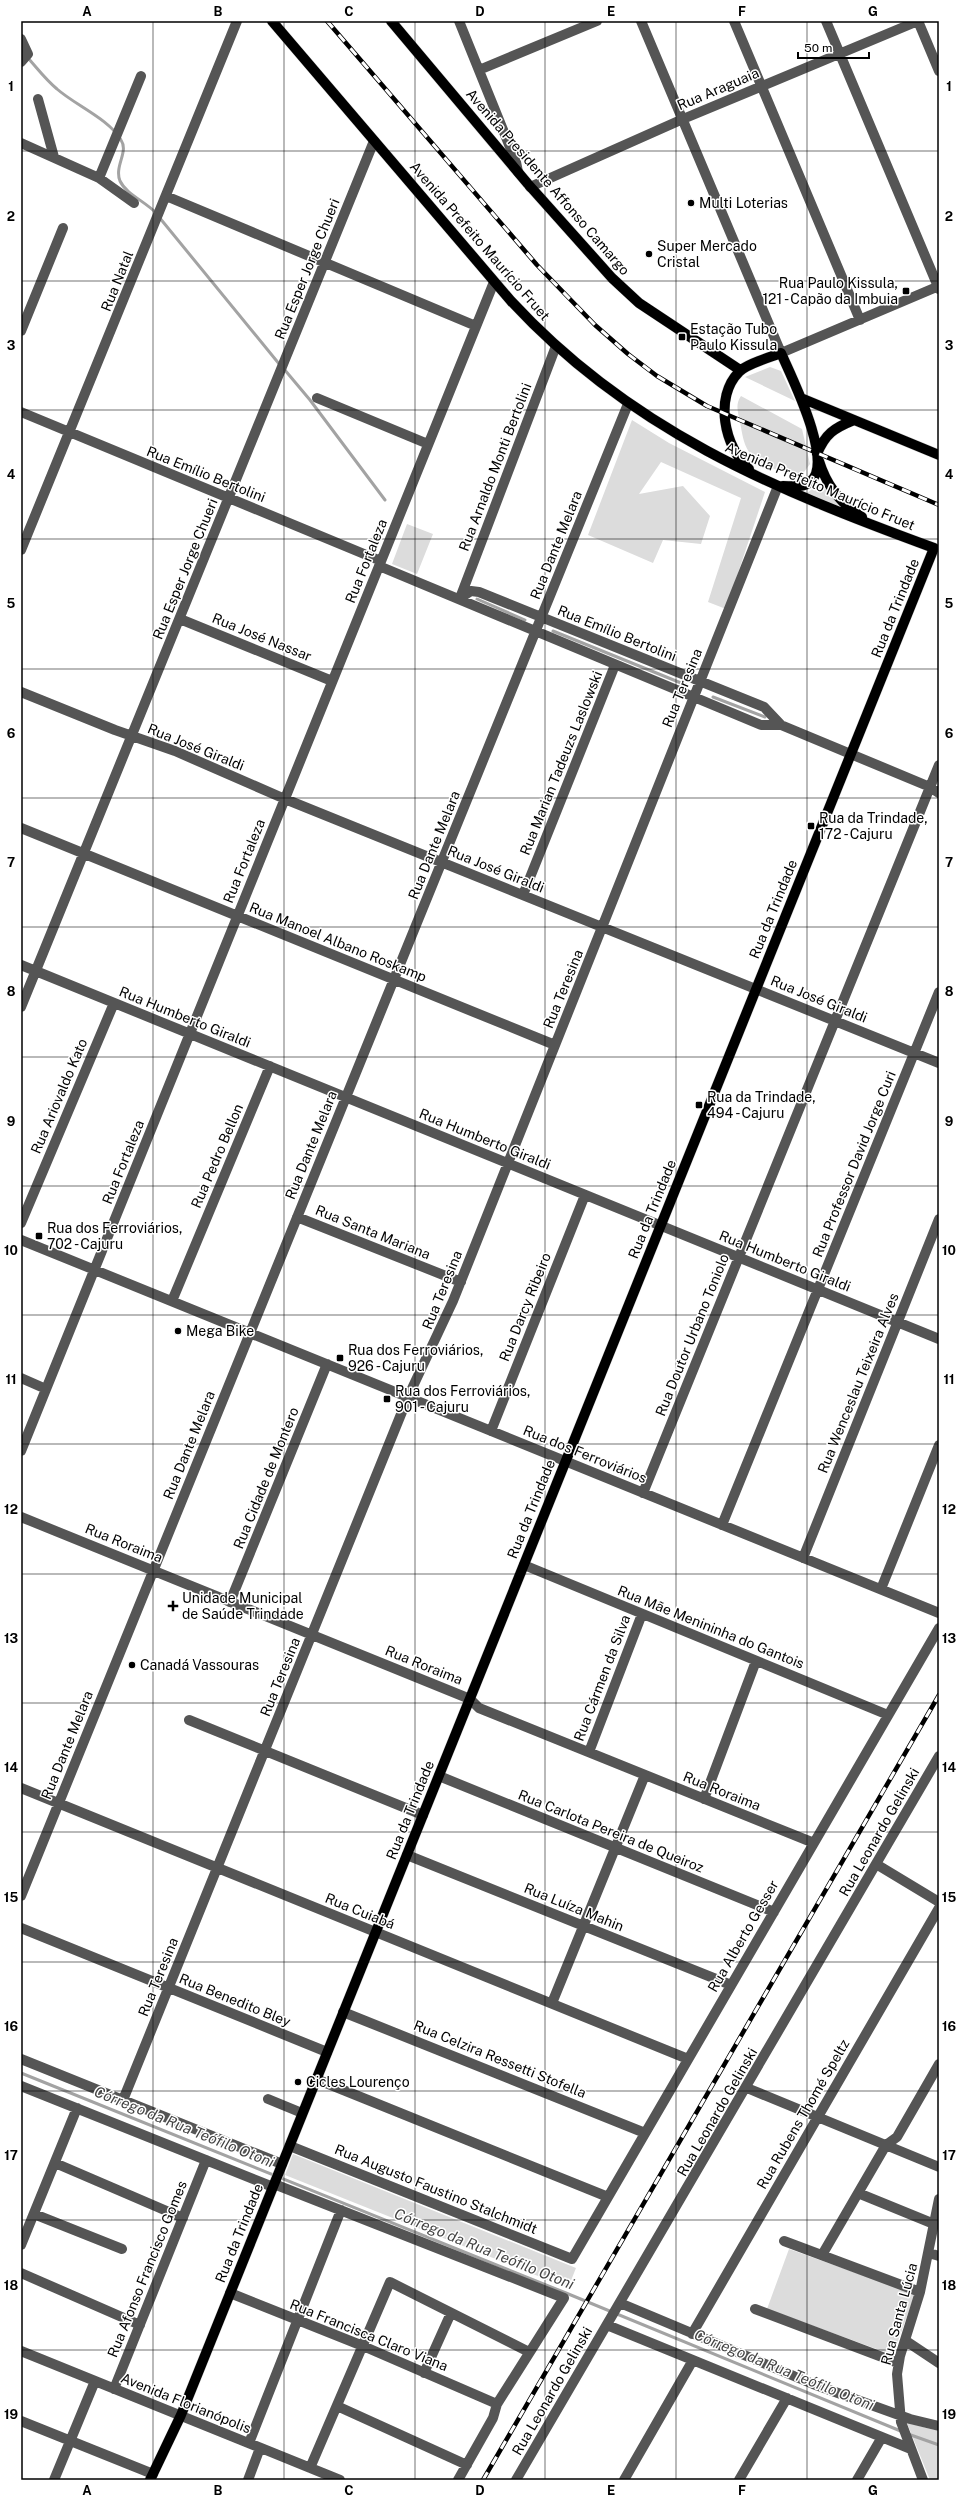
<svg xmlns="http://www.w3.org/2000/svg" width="960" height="2501" viewBox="0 0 960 2501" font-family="'Public Sans',sans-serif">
	<rect width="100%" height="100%" fill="#fff"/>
	<path fill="#dcdcdc" d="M770,367L781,371L795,401L745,377Z
		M741,396L802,429L810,464L801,476C786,474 759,466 749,452C743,443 742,432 740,422C738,413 735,404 741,396Z
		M632,420L669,443L765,492L726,609L708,602L741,498L661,462L639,494L683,486L710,516L701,544L663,540L653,563L588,535Z
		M816,486L825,488L841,509L807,493Z
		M407,524L433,534L417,574L392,564Z
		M293,2154L576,2268L568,2288L285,2175Z
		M789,2249L915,2294L893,2355L767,2309Z
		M907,2423L939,2431V2480H930Z"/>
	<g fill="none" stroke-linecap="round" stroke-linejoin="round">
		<path stroke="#a3a3a3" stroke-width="3" d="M28,58C37,68 46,80 57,89C75,105 109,119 121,140C129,152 114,166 120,181C126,194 146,202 156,213
			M159,217L280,365
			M284,369L310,400L385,500
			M477,599L525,620
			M553,631L686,685
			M713,697L765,717
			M21,2073L566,2293L903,2432
			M908,2434L939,2445"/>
		<g stroke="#dbdbdb" stroke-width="11">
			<path id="major" d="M391,21L528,184L612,278L639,303L740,370
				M801,398L939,455
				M817,454C825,434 834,428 854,420
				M819,461C826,484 841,504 862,517
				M749,469C724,447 714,397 739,372C746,364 771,357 781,353C791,376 835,463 810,482C803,488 792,486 783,486
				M150,2480L181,2415L934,548C773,489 630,430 511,301L272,21"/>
		</g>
		<path stroke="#555" stroke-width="10" d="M459,21L516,162L518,172
			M641,21L781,353L939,286
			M734,21L860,320
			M826,21L939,289
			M918,21L939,71
			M21,39L28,54L21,62
			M479,70L597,21
			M38,99L54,157
			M21,143L99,178L134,203
			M99,178L141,76
			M530,187L683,119L918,21
			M166,196L476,326
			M21,331L63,228
			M317,398L428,444
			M21,412L381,561
			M21,550L237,21
			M379,566L761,725H781L930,787L939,793
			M460,598L471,591L479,592L764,707L781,725
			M460,598L556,346
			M180,619L332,681
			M21,692L115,730L175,751L285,799L939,1063
			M21,828L555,1045
			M523,895L615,665
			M21,965L939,1339
			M21,1007L374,141
			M297,1217L461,1282
			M21,1223L114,1003
			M21,1240L939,1613
			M172,1301L270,1066
			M21,1378L46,1389
			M491,1431L585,1195
			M21,1451L494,282
			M643,1493L939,765
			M21,1517L470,1699L479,1708L814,1843
			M722,1525L939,992
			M803,1558L939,1219
			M524,1565L888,1715
			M881,1589L939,1445
			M230,1602L327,1364
			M189,1720L423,1815
			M589,1752L642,1614
			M439,1776L774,1912
			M21,1788L688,2059
			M704,1799L756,1661
			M407,1855L731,1985
			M876,1864L939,1902
			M21,1896L628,404
			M21,1928L327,2052
			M552,2003L645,1775
			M343,2012L645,2133
			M21,2059L282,2164
			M316,2079L608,2197
			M21,2086L273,2187
			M747,2088L939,2167
			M268,2099L302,2113
			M123,2100L408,1397L453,1301L778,486
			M290,2146L572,2259L939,1628
			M55,2163L183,2218
			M274,2184L564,2298L497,2404L493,2418L458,2480
			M858,2193L934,2224
			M34,2214L122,2249
			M784,2241L920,2292
			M21,2245L77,2108
			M929,2253L939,2256
			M822,2255L886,2145L897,2137L939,2064
			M21,2273L140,2325
			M230,2293L363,2346L497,2404
			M620,2303L813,2384L910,2419L939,2426
			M755,2309L898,2363
			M607,2325L911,2449
			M692,2334L939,1908
			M906,2341L939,2363
			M21,2351L340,2480
			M424,2373L451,2313
			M114,2389L206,2160
			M337,2406L467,2465
			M21,2421L153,2474
			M249,2443L341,2210
			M310,2468L390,2282L529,2352
			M54,2480L95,2381
			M248,2480L260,2448
			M516,2480L939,1756
			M624,2480L693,2360
			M739,2480L787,2398
			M857,2480L882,2437
			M923,2480L901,2422L897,2374L900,2356L920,2292L939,2199"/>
		<use href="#major" stroke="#000" stroke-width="10"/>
		<g stroke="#000" stroke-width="4.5">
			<path id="rail" d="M327,21L537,265L595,325L628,354L657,376L707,406L939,505
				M483,2480L939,1695"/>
		</g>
		<use href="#rail" stroke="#fff" stroke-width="3" stroke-dasharray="9" stroke-linecap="butt"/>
	</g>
	<path fill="none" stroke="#000" stroke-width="1" stroke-opacity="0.55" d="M153,21V2480M284,21V2480M415,21V2480M545,21V2480M676,21V2480M807,21V2480M21,151H939M21,281H939M21,410H939M21,539H939M21,669H939M21,798H939M21,927H939M21,1057H939M21,1186H939M21,1315H939M21,1444H939M21,1574H939M21,1703H939M21,1832H939M21,1962H939M21,2091H939M21,2220H939M21,2350H939"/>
	<g fill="#000" stroke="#fff" stroke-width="1.5">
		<circle cx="691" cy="203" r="4"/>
		<circle cx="649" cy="254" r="4"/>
		<rect x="902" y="287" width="8" height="8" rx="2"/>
		<rect x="678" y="333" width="8" height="8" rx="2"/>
		<rect x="807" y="822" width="8" height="8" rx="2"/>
		<rect x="695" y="1101" width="8" height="8" rx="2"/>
		<rect x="35" y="1232" width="8" height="8" rx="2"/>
		<circle cx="178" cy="1331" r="4"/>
		<rect x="336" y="1354" width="8" height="8" rx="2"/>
		<rect x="383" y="1395" width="8" height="8" rx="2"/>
		<path d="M171 1600h4v4h4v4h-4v4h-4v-4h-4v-4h4z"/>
		<circle cx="132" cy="1665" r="4"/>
		<circle cx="298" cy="2082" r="4"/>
	</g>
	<g text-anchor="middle" stroke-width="3" stroke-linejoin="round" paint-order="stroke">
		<g font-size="14" fill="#000" stroke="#fff">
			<text transform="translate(718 89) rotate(-23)" y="5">Rua Araguaia</text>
			<text transform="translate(548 182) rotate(49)" y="5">Avenida Presidente Affonso Camargo</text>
			<text transform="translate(480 241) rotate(49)" y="5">Avenida Prefeito Maurício Fruet</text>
			<text transform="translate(307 269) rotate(-68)" y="5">Rua Esper Jorge Chueri</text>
			<text transform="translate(117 281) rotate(-68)" y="5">Rua Natal</text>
			<text transform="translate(495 467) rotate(-69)" y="5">Rua Arnaldo Monti Bertolini</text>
			<text transform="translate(206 474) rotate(22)" y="5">Rua Emílio Bertolini</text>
			<text transform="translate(820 486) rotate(23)" y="5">Avenida Prefeito Maurício Fruet</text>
			<text transform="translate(556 545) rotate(-68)" y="5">Rua Dante Melara</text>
			<text transform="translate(366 561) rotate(-68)" y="5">Rua Fortaleza</text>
			<text transform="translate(185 569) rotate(-68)" y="5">Rua Esper Jorge Chueri</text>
			<text transform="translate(895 608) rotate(-68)" y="5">Rua da Trindade</text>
			<text transform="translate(617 633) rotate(22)" y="5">Rua Emílio Bertolini</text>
			<text transform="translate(262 637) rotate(22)" y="5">Rua José Nassar</text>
			<text transform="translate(682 688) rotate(-68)" y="5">Rua Teresina</text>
			<text transform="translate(196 747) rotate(22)" y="5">Rua José Giraldi</text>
			<text transform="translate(561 763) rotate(-68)" y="5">Rua Marian Tadeuzs Laslowski</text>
			<text transform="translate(434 845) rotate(-68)" y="5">Rua Dante Melara</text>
			<text transform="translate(244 861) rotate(-68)" y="5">Rua Fortaleza</text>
			<text transform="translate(496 869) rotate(22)" y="5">Rua José Giraldi</text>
			<text transform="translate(773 909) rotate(-68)" y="5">Rua da Trindade</text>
			<text transform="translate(338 942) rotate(22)" y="5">Rua Manoel Albano Roskamp</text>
			<text transform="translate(563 989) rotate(-68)" y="5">Rua Teresina</text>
			<text transform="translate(819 999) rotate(22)" y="5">Rua José Giraldi</text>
			<text transform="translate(185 1017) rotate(22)" y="5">Rua Humberto Giraldi</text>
			<text transform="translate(59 1096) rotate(-67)" y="5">Rua Ariovaldo Kato</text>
			<text transform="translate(485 1139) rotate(22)" y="5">Rua Humberto Giraldi</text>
			<text transform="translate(311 1145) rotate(-68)" y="5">Rua Dante Melara</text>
			<text transform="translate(217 1156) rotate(-67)" y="5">Rua Pedro Bellon</text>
			<text transform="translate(123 1162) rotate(-68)" y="5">Rua Fortaleza</text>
			<text transform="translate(854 1164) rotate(-68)" y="5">Rua Professor David Jorge Curi</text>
			<text transform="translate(652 1209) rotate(-68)" y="5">Rua da Trindade</text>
			<text transform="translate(373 1232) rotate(22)" y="5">Rua Santa Mariana</text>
			<text transform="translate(785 1261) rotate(22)" y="5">Rua Humberto Giraldi</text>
			<text transform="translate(442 1290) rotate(-68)" y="5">Rua Teresina</text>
			<text transform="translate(525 1307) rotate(-68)" y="5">Rua Darcy Ribeiro</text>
			<text transform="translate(692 1335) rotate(-68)" y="5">Rua Doutor Urbano Toniolo</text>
			<text transform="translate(858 1383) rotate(-68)" y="5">Rua Wenceslau Teixeira Alves</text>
			<text transform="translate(189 1445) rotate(-68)" y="5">Rua Dante Melara</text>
			<text transform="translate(585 1454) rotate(22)" y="5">Rua dos Ferroviários</text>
			<text transform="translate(266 1478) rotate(-68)" y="5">Rua Cidade de Montero</text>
			<text transform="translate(531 1509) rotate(-68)" y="5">Rua da Trindade</text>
			<text transform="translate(124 1543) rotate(22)" y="5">Rua Roraima</text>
			<text transform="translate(711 1627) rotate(22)" y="5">Rua Mãe Menininha do Gantois</text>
			<text transform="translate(424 1665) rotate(22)" y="5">Rua Roraima</text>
			<text transform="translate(280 1677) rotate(-68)" y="5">Rua Teresina</text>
			<text transform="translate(602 1678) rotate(-69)" y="5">Rua Cármen da Silva</text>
			<text transform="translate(67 1745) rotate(-68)" y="5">Rua Dante Melara</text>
			<text transform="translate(722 1791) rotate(22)" y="5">Rua Roraima</text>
			<text transform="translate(410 1810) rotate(-68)" y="5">Rua da Trindade</text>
			<text transform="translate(611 1831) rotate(22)" y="5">Rua Carlota Pereira de Queiroz</text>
			<text transform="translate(879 1832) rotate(-60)" y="5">Rua Leonardo Gelinski</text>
			<text transform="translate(574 1907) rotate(22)" y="5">Rua Luíza Mahin</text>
			<text transform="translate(360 1911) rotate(22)" y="5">Rua Cuiabá</text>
			<text transform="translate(743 1936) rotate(-60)" y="5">Rua Alberto Gesser</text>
			<text transform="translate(158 1977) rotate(-68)" y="5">Rua Teresina</text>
			<text transform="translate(235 2000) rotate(22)" y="5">Rua Benedito Bley</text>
			<text transform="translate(500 2059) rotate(22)" y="5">Rua Celzira Ressetti Stofella</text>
			<text transform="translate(717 2112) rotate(-60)" y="5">Rua Leonardo Gelinski</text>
			<text transform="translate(803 2114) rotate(-60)" y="5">Rua Rubens Thomé Speltz</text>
			<text transform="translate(436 2189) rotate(22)" y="5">Rua Augusto Faustino Stalchmidt</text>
			<text transform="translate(239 2233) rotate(-68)" y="5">Rua da Trindade</text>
			<text transform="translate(147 2269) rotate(-68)" y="5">Rua Afonso Francisco Gomes</text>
			<text transform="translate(899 2314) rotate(-75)" y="5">Rua Santa Lúcia</text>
			<text transform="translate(369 2335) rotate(22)" y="5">Rua Francisca Claro Viana</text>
			<text transform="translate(552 2391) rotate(-60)" y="5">Rua Leonardo Gelinski</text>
			<text transform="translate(186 2403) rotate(22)" y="5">Avenida Florianópolis</text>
		</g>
		<g font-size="14" fill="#000" stroke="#fff" text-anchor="start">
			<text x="699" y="208">Multi Loterias</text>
			<text x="657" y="251">Super Mercado<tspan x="657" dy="16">Cristal</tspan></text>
			<text x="898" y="288" text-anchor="end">Rua Paulo Kissula,<tspan x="898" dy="16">121 - Capão da Imbuia</tspan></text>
			<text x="690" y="334">Estação Tubo<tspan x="690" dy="16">Paulo Kissula</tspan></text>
			<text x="819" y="823">Rua da Trindade,<tspan x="819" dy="16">172 - Cajuru</tspan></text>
			<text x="707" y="1102">Rua da Trindade,<tspan x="707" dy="16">494 - Cajuru</tspan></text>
			<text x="47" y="1233">Rua dos Ferroviários,<tspan x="47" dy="16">702 - Cajuru</tspan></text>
			<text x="186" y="1336">Mega Bike</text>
			<text x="348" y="1355">Rua dos Ferroviários,<tspan x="348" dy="16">926 - Cajuru</tspan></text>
			<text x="395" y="1396">Rua dos Ferroviários,<tspan x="395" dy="16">901 - Cajuru</tspan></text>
			<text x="182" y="1603">Unidade Municipal<tspan x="182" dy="16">de Saúde Trindade</tspan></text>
			<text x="140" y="1670">Canadá Vassouras</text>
			<text x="306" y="2087">Cicles Lourenço</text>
		</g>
		<g font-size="15" font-style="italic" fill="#444" stroke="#fff">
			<text transform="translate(184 2127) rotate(22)" y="5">Córrego da Rua Teófilo Otoni</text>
			<text transform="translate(484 2249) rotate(22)" y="5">Córrego da Rua Teófilo Otoni</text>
			<text transform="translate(784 2370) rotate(22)" y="5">Córrego da Rua Teófilo Otoni</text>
		</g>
	</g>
	<rect width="960" height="2501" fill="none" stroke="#ffffff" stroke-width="44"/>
	<path d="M798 52v6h71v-6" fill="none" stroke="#000000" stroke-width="2"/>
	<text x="804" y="52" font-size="12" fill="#000000" stroke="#ffffff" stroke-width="3" paint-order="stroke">50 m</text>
	<rect x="22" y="22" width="916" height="2457" fill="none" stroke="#000" stroke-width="1.5"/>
	<g font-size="13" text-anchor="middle" font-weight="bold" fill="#000">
		<text x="87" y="16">A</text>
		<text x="218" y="16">B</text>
		<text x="349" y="16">C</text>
		<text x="480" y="16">D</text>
		<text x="611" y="16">E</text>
		<text x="742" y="16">F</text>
		<text x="873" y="16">G</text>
		<text x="11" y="91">1</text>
		<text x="949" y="91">1</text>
		<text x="11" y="221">2</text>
		<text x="949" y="221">2</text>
		<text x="11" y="350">3</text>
		<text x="949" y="350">3</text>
		<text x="11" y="479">4</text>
		<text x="949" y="479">4</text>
		<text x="11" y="608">5</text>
		<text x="949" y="608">5</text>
		<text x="11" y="738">6</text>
		<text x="949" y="738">6</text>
		<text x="11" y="867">7</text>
		<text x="949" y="867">7</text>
		<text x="11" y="996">8</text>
		<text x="949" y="996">8</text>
		<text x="11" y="1126">9</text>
		<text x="949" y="1126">9</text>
		<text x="11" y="1255">10</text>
		<text x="949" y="1255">10</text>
		<text x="11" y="1384">11</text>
		<text x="949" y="1384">11</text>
		<text x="11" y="1514">12</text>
		<text x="949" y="1514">12</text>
		<text x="11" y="1643">13</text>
		<text x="949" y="1643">13</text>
		<text x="11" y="1772">14</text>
		<text x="949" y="1772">14</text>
		<text x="11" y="1902">15</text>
		<text x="949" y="1902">15</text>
		<text x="11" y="2031">16</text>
		<text x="949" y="2031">16</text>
		<text x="11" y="2160">17</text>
		<text x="949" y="2160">17</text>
		<text x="11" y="2290">18</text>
		<text x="949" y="2290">18</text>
		<text x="11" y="2419">19</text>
		<text x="949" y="2419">19</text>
		<text x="87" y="2495">A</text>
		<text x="218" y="2495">B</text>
		<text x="349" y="2495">C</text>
		<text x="480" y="2495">D</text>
		<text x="611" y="2495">E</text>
		<text x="742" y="2495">F</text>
		<text x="873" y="2495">G</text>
	</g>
</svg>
